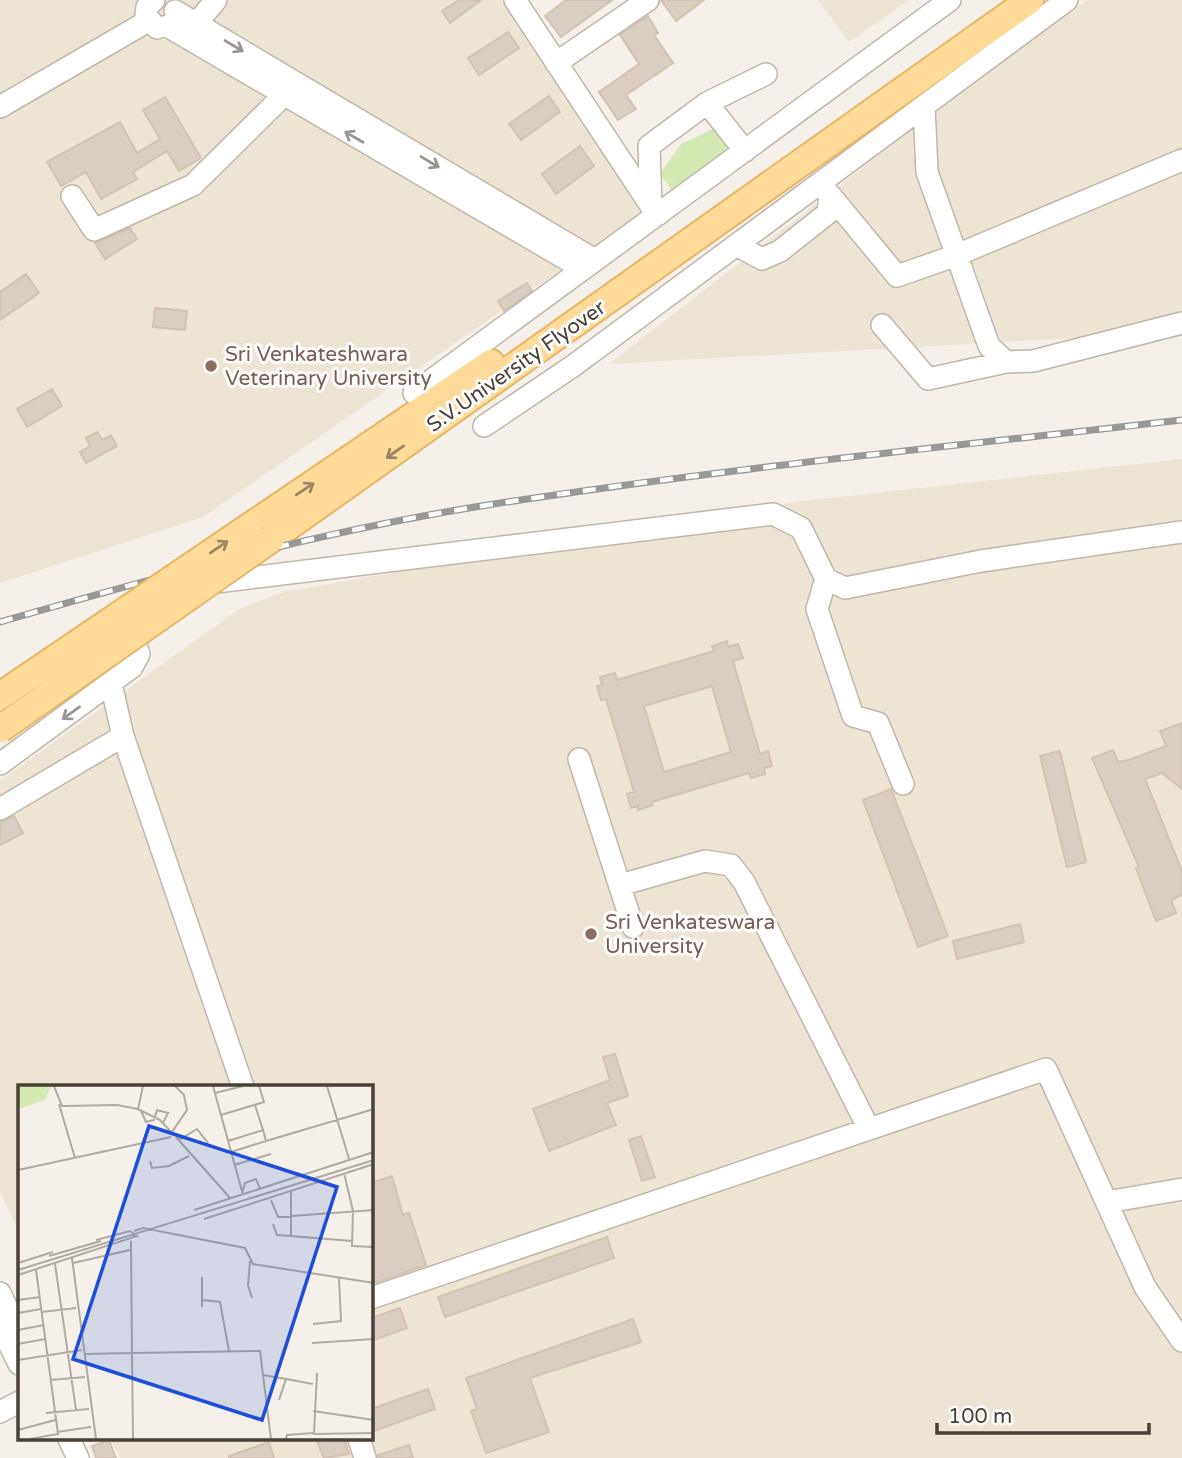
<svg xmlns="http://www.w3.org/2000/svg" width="1182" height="1458" viewBox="0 0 1182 1458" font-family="'Varela Round',sans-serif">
	<rect width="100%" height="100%" fill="#f5f0e9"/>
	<path fill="#eee4d3" d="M0,0H502L642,214L203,517L0,583Z
		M818,0H909L849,42Z
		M1087,0H1182V332L609,364L914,128Z
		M1182,459V1458H120L111,1439H371V1087H19V1232L0,1191V781L239,609L284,592L794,502Z"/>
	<path fill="#d4e9b2" d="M717,127L737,154L678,198L660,174L681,144Z"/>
	<path fill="#d9cec1" stroke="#d1c2b1" stroke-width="2" fill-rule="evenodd" d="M459,0H481L450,23L442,11Z
		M566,0H612L561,37L545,16Z
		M661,0H704L676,21Z
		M648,16L658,33L654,35L673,63L626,95L636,109L618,120L599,92L639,64L620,35Z
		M508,32L519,48L479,75L468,58Z
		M549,96L560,112L521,140L509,124Z
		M165,97L201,158L179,171L167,151L133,172L137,179L101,199L86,172L61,186L47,162L120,122L137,153L160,139L143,110Z
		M580,146L594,166L556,194L542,174Z
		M130,228L137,239L105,259L95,243Z
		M26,274L39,293L0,320V292Z
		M527,283L532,291L504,311L498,301Z
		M155,308L187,311L185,330L153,327Z
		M52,389L62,406L27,427L17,409Z
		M97,432L102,440L111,435L117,446L86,463L80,452L90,446L86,438Z
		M727,641L728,647L738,644L743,658L733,661L760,754L768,751L772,766L764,768L765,774L751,778L749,773L652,802L653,805L638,810V806L631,808L627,794L634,792L606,699L601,700L597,686L602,685L600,677L615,673L617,680L714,651L712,646ZM712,686L731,752L664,772L644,706Z
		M1182,723V789L1162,773L1145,779L1182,871V895L1171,900L1176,913L1156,921L1136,868L1139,867L1092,758L1113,750L1118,762L1129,760L1166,746L1160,731Z
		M1060,751L1086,862L1067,867L1040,756Z
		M891,789L948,936L918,947L863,800Z
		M14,816L23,833L0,845V822Z
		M1020,924L1024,942L957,959L953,941Z
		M615,1054L628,1096L607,1103L616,1125L549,1151L533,1109L610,1080L603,1057Z
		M641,1136L655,1177L642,1181L629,1140Z
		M392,1176L403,1215L409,1213L426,1265L371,1284V1183Z
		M607,1237L614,1258L445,1317L438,1297Z
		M400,1308L407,1328L371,1341V1318Z
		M633,1319L641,1342L530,1378L549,1432L486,1453L471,1411L477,1409L466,1378Z
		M428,1389L435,1409L371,1432V1409Z
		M316,1439H344L349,1454L324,1458Z
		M109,1440L116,1458H96L92,1446Z
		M269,1442L274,1458H229V1456Z
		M409,1445L413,1458H378V1455Z"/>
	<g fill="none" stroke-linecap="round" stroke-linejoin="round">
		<g stroke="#c0b7ab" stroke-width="24">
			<path id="minor" d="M154,0L147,7L146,16L157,28
				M515,0L651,206L659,214
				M175,11L595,260
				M196,24L216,0
				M167,26L583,269
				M556,63L648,0
				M707,103L766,74
				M924,106L927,172L989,346L1006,362L1033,361L1182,323
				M0,107L148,21
				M830,195L897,276L957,255L1182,160
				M72,196L94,230L193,185L283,96
				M651,206L649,146L707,103L745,151
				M736,245L762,259L780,251L828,213L830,195L825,190
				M882,325L928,379L1006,362
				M414,393L950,0
				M484,426L573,366L1067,0
				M826,579L817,609L853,716L878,723L903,784
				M208,583L773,514L801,528L826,579L845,588L981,561L1182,532
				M111,684L123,736L243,1087
				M579,759L633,927
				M0,764L132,667L139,654L135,643L119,627
				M0,809L123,736
				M620,885L705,861L731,865L744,882L869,1129
				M1107,1202L1182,1189
				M0,1293L19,1334
				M371,1298L1046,1069L1145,1287L1182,1341
				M0,1325L19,1364
				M0,1412L19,1402
				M69,1439L78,1458
				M359,1439L365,1458"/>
		</g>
		<g stroke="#e6b666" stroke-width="30">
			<path id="major" d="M249,527L491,363
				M271,539L1030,0"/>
		</g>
		<use href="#minor" stroke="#fff" stroke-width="21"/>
		<use href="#major" stroke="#ffda98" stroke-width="26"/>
		<g stroke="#989898" stroke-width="7">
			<path id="rail" d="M0,622C157,577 314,533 475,507C709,470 946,447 1182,420"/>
		</g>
		<use href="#rail" stroke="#fff" stroke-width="4.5" stroke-dasharray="13" stroke-linecap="butt"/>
		<g stroke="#e6b666" stroke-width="30" stroke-linecap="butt">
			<path id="major-bridge" d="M0,696L249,527
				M0,729L271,539"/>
		</g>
		<use href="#major-bridge" stroke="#ffda98" stroke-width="26"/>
	</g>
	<defs><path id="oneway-shaft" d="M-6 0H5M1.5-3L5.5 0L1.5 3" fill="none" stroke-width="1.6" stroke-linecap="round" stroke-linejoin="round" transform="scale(1.75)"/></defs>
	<g stroke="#9b9691">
		<use href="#oneway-shaft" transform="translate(234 46) rotate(31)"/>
		<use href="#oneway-shaft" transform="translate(354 137) rotate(-150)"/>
		<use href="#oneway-shaft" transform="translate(430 162) rotate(31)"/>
		<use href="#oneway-shaft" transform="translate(71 713) rotate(144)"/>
	</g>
	<g stroke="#9b8563">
		<use href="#oneway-shaft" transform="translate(395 452) rotate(145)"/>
		<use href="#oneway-shaft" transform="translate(305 489) rotate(-34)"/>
		<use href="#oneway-shaft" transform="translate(219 547) rotate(-34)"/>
	</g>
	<g fill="#8d6e63" stroke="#fff" stroke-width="2.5">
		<circle cx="211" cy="366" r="7"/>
		<circle cx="591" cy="934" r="7"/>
	</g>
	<g text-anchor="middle" stroke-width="6" stroke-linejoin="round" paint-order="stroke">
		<g font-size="21" fill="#785e54" stroke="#fff" text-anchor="start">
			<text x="225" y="361">Sri Venkateshwara<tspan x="225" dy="24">Veterinary University</tspan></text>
			<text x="605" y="929">Sri Venkateswara<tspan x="605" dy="24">University</tspan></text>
		</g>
		<g font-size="21" fill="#494037" stroke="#fff">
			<text transform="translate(516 366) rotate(-35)" y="7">S.V.University Flyover</text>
		</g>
	</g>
	<g transform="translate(18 1085)">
		<rect width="355" height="355" fill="#f5f0e9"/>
		<path d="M0,1H33L27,15L0,24Z" fill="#d4e9b2"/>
		<path fill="none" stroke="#b0aaa2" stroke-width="2" d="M36,1L44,21L99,20L120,24L142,35L155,49M195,1L225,110M309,1L331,74M197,8L225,1M41,19L57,73M237,20L245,45M120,24L125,1M123,26L128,37L136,35L139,25L150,28L145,38M203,30L246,17L241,1M154,47L169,25L166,10L157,1M158,52L212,113M161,55L179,44L190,58M210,56L245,45L248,56L356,24M213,67L248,56M132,76L134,83L151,81L171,71M216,80L253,69M0,85L153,52M326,88L335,126L334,161L356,162M273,106V151L334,156M224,108L227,98L238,94L242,104M253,115L260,132L356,125M176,125L356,67M186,134L356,79M255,139L259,150L273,151M116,146L125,143L227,163L235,179L356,198M113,156L114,268L242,266L253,354M31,171L83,156M54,173L78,354M232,176L230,200L234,213M0,178L35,167M55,178L112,165M37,179L58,325M0,185L356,75M0,190L119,151L112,146L78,155M0,215L22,212M184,215L202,217L211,266M184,222V192M24,227L58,223M0,228L23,224M295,239L323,236L321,193M0,245L26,240M294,258L356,254M0,259L27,254M66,269L114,268L115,354M0,275L64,265M299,288L296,349L356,348M245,290L268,294M32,295L67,292M261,315L268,294L295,299M295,326L356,335M28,328L71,324M0,345L37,335M39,347L73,342M12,354L40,349L18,185M268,354L269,350L295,348"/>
		<path fill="#1d4ed8" fill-opacity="0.15" stroke="#1d4ed8" stroke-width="3.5" d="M131,41L319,102L244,335L55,274Z"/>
		<rect width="355" height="355" fill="none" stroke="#494037" stroke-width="3.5"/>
	</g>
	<path d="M937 1423v10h212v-10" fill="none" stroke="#494037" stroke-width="3.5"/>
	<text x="948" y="1423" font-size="21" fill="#494037" stroke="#ffffff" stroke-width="5" paint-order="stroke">100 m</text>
</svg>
